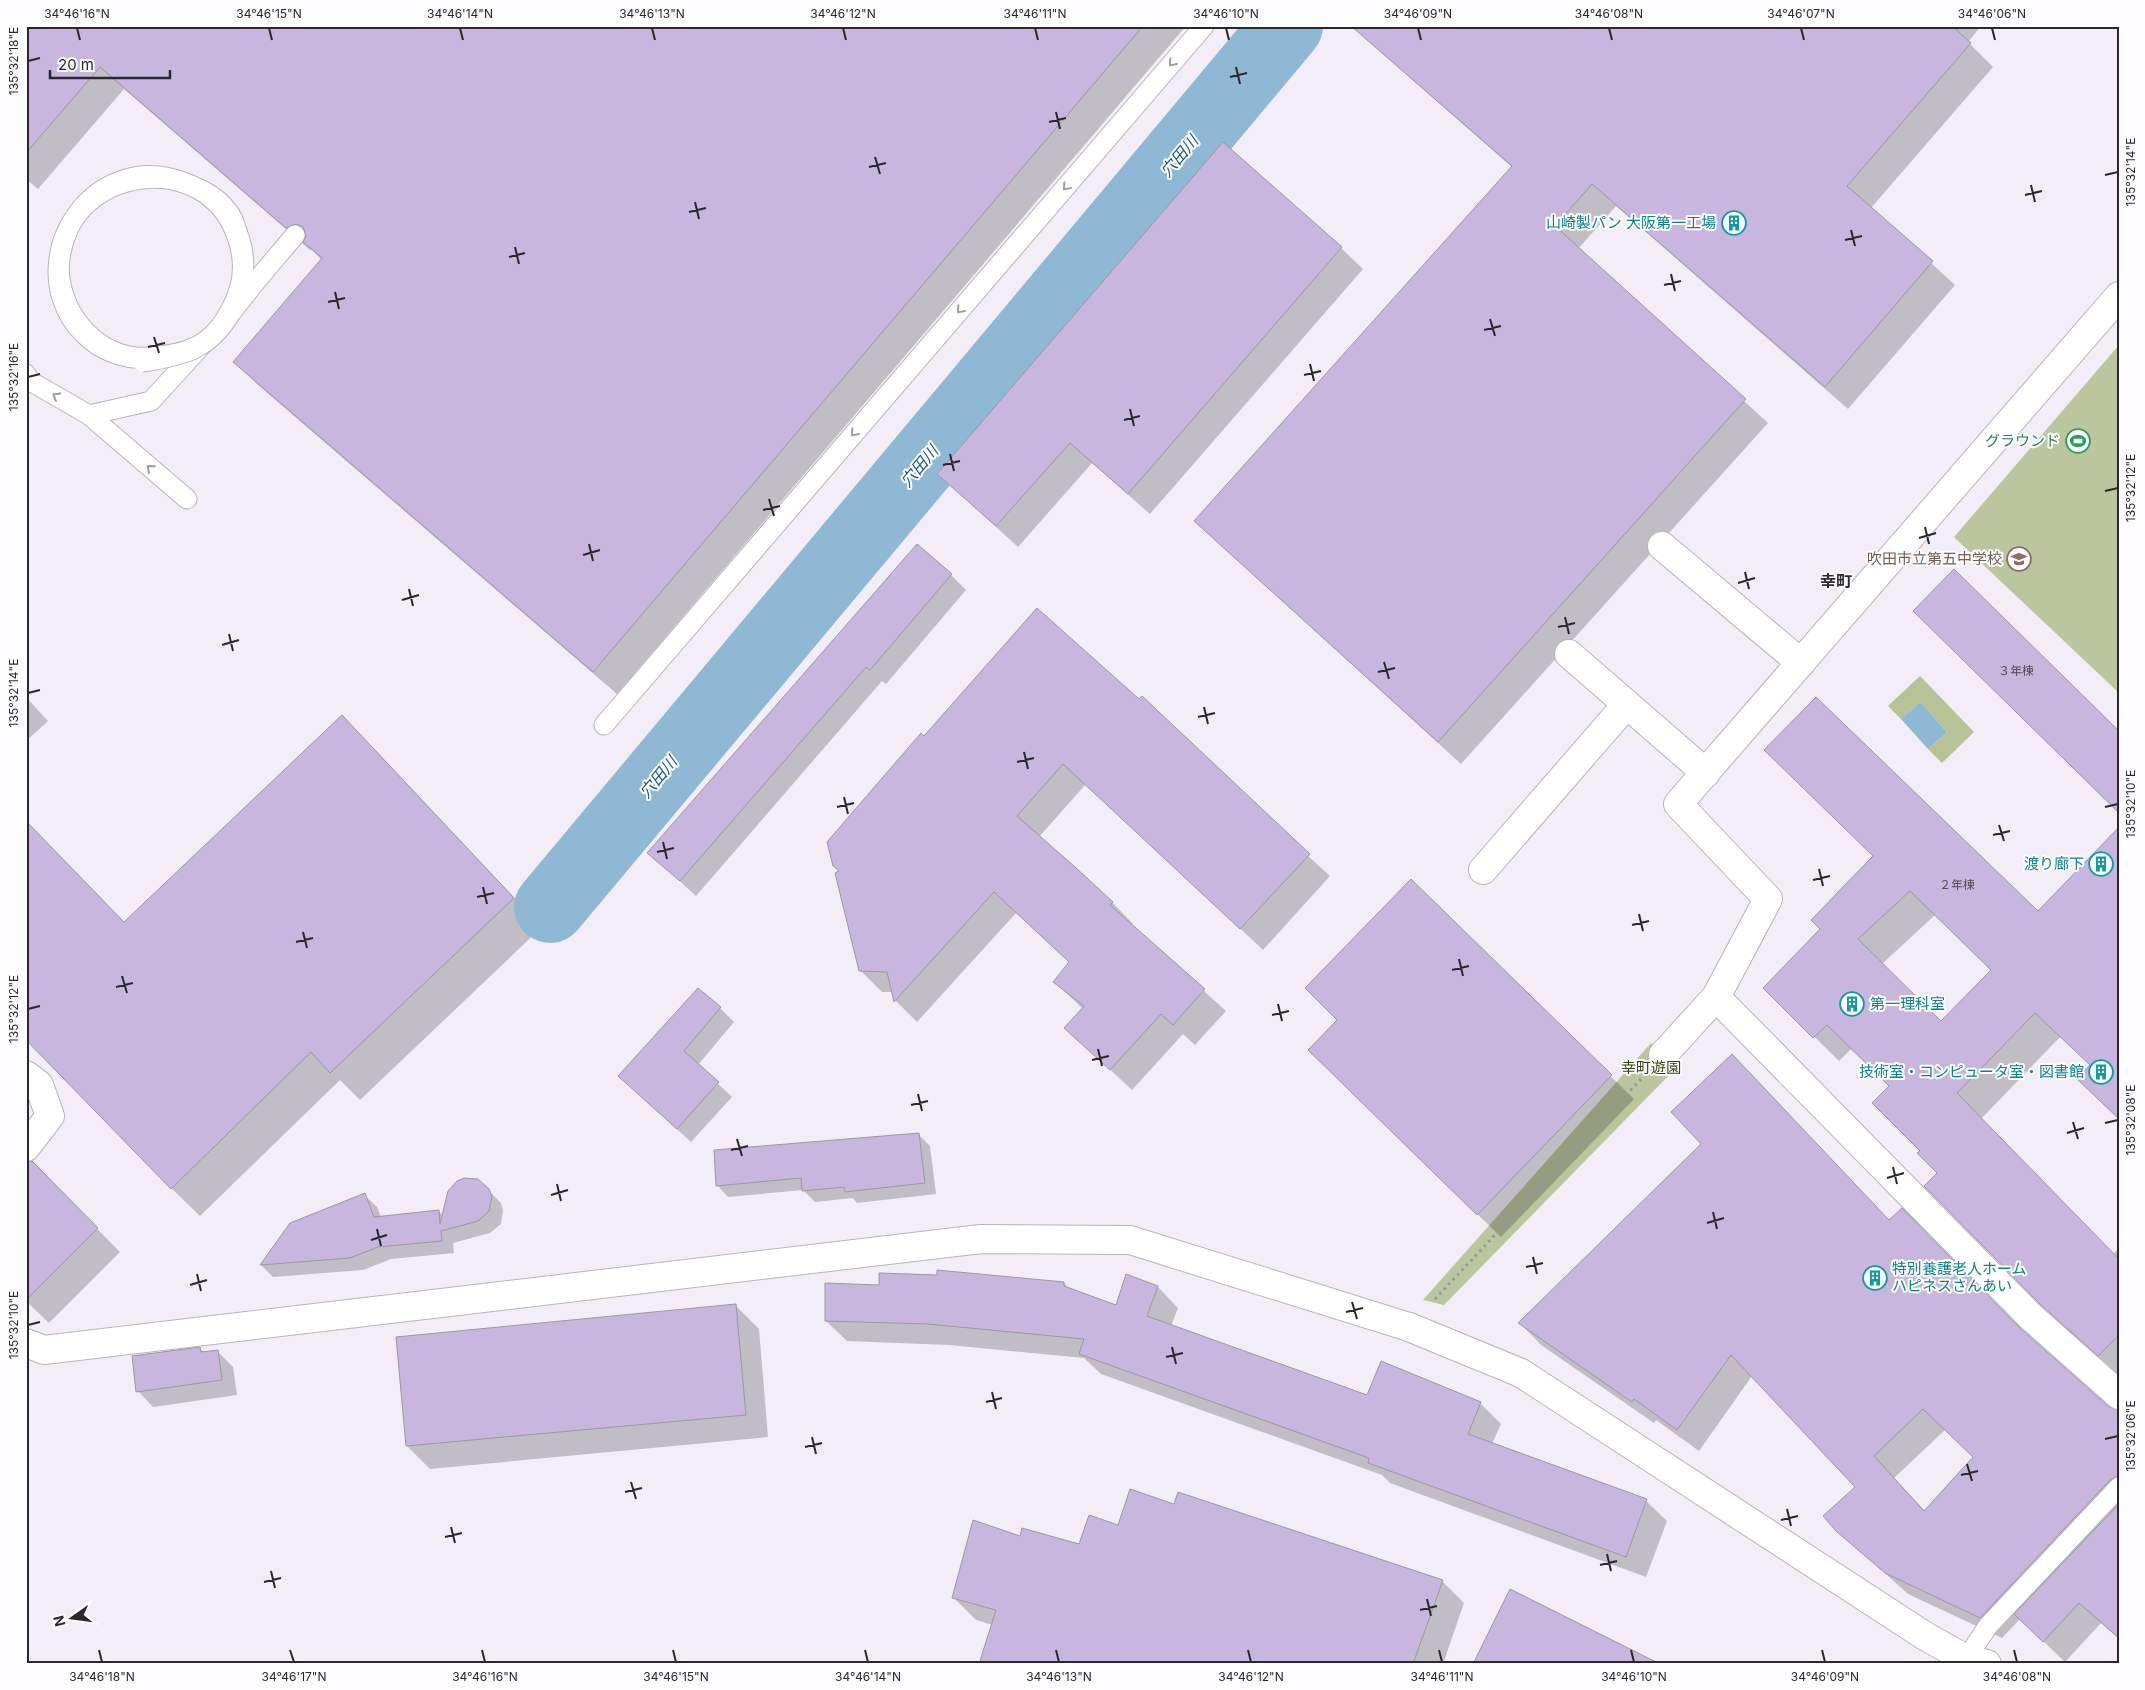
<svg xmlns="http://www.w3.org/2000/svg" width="2145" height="1690" viewBox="0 0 2145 1690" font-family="Inter,'Noto Sans JP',sans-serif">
	<rect width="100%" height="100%" fill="#f2edf7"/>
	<path fill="#bbc59e" d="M2119,345V693L1954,537Z
		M1651,1043L1676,1068L1444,1305L1423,1300Z"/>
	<path fill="#b7c297" d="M1920,676L1974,732L1942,763L1928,749L1947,732L1920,702L1901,719L1888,706Z"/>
	<path fill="#8eb8d4" d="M1920,702L1947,732L1928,749L1901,719Z"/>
	<path fill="#0003" fill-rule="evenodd" d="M26,26H1186L617,694L258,385L235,362L322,260L312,250H310L124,89L38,189L26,179Z
		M1351,26H1981L1968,42L1993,67L1871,208L1955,285L1848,409L1616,206L1578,249L1768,423L1461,764L1195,521L1513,168Z
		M1341,248L1363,269L1150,514L1092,463L1018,547L938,474Z
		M951,575L966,590L886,684L882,681L696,896L649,853Z
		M1037,609L1330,876L1263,950L1086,784L1039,837L1112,902L1133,924L1132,926L1226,1011L1195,1045L1183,1034L1132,1090L1088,1049L1083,1009L1055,982L1070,962L1016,913L917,1022L896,1001L893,992H882L860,970L840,872L924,738Z
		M26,697L48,721L26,741Z
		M1816,699L2038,913L2119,829V1119L2078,1079L2091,1066L2061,1036L1981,1119L2113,1254L2119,1248V1375L2067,1329L1925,1186L1938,1173L1919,1153L1922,1151L1874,1103L1890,1086L1852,1048L1839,1061L1765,988L1822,929L1813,920L1874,856L1766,750ZM1935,915L1992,970L1941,1022L1882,964Z
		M370,745L542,927L360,1100L340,1080L200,1216L171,1188L124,923Z
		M1411,881L1634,1099L1501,1237L1332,1073L1339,1020Z
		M720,1008L734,1022L698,1065L732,1097L691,1142L634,1090Z
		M918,1134L930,1146L936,1194L857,1203L853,1198L815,1202L803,1190L728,1197L717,1185Z
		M39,1170L120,1252L49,1323L26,1301V1184Z
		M488,1190L501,1203L503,1210L501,1224L490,1233L453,1243L454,1253L391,1259L363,1270L273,1277L261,1265L364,1195L377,1207L381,1217L439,1211L443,1216Z
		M1890,1221L2021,1331L2108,1408L2119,1411V1639L2101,1623L2065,1662L2020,1619L2002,1638L1908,1594L1837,1530L1857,1487L1752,1376L1699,1451L1656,1420L1654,1423L1541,1345L1520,1323ZM1945,1430L1974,1457L1925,1511L1894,1478Z
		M1127,1276L1158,1287L1178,1308L1171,1326L1368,1397L1480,1403L1501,1424L1492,1444L1646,1501L1667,1521L1646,1577L1390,1483L1382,1475L1101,1374L1084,1358L949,1345L847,1341L826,1321L880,1287L1064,1283L1071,1290L1116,1306Z
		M736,1306L759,1329L768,1437L430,1469L407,1446L398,1338Z
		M200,1349L205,1353L218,1352L233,1367L237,1395L153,1407L138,1391Z
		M1175,1506L1442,1581L1464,1603L1443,1664H981L993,1625L976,1620L954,1598L1020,1537L1080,1546L1118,1526Z"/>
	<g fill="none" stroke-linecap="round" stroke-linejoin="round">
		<path stroke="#8eb8d4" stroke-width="72" d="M550,907L1287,26"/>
	</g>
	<path fill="#c8b6df" stroke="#9c98a1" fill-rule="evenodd" d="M26,26H1143L593,672L233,362L322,258L303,242L306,236L303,227L296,224L286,228L100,67L26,153Z
		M1351,26H1952L1971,43L1847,186L1933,261L1825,387L1592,184L1555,226L1746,399L1438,742L1194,521L1512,166Z
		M1223,142L1342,247L1128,494L1070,443L996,526L937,474Z
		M917,544L952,574L870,670L866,667L680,881L647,853Z
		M1954,569L2119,731V813L1913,611Z
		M1037,608L1139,699L1142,696L1310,854L1240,929L1063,764L1017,816L1075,867L1113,902L1110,905L1205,989L1173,1025L1161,1014L1110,1070L1064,1028L1084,1006L1053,982L1069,962L994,892L894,1002L887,972L859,971L835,873L839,871L833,866L827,842L921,733L924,736Z
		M1816,697L2038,911L2119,827V1119L2077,1079L2090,1065L2035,1013L1957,1093L2119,1259V1335L2098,1356L2041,1305L1924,1186L1937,1173L1917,1153L1920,1151L1872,1103L1889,1086L1827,1025L1813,1038L1763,988L1820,929L1811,920L1873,856L1764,750ZM1910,891L1991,970L1941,1021L1858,939Z
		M342,715L514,898L330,1073L311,1052L171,1189L26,1040V821L124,922Z
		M1411,879L1612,1075L1477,1215L1308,1050L1337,1020L1305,988Z
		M698,988L721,1007L684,1051L719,1082L677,1129L618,1076Z
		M1732,1054L1889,1220L1902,1208L2020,1328L2109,1407L2119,1410V1476L2111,1479L1980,1618L1885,1573L1836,1531L1823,1516L1855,1487L1731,1355L1677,1430L1634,1399L1632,1402L1518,1323L1701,1144L1671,1112ZM1923,1409L1973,1457L1924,1511L1874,1456Z
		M919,1133L925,1183L845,1192L844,1187L802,1191L801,1178L716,1186L714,1150Z
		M32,1161L98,1228L26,1300V1162Z
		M464,1178L478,1179L489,1189L492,1196L489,1211L478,1221L441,1231L442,1241L378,1247L350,1258L260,1265L290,1223L365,1193L374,1217L439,1210L440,1224L448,1191L457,1181Z
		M937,1270L1064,1282V1286L1116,1305L1126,1274L1158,1286L1147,1316L1367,1395L1381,1361L1481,1402L1468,1434L1647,1499L1626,1557L1368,1463L1369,1458L1079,1354L1084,1339L928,1324L825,1321V1283L879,1285V1273L937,1275Z
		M736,1304L746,1415L406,1446L396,1337Z
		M200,1347L201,1352L218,1350L222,1380L136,1392L132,1356Z
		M1130,1489L1174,1504L1178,1492L1443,1580L1413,1664H979L996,1610L952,1598L973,1520L1020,1536L1022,1528L1079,1544L1089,1515L1118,1525Z
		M2119,1504V1638L2079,1603L2043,1642L2014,1614Z
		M1510,1589L1660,1664H1473Z"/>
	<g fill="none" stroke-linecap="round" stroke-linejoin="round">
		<g stroke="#b8b4be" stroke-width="21">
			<path id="service" d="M26,374L30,381L89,415L151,401L204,343
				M89,415L187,499
				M604,725L1204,26
				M1966,1659L1988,1626L2119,1487"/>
		</g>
		<g stroke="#b8b4be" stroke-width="30">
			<path id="minor" d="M2119,296L1678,804L1768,899L1716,997L2030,1316L2119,1395
				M1662,546L1801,663
				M1569,654L1706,773
				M1483,870L1627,704
				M1663,1055L1716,997
				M26,1075L39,1085L50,1116L26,1147
				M26,1343L44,1350L981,1239L1130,1240L1409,1327"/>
		</g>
		<g stroke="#b8b4be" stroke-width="30">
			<path id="tertiary" d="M1409,1327L1521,1373L1925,1636L1966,1659L1987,1664"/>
		</g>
		<path stroke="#99959c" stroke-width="3" stroke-dasharray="2.5 4" stroke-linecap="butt" d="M1435,1299L1641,1079"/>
		<use href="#service" stroke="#fff" stroke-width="19"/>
		<use href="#minor" stroke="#fff" stroke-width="28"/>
		<use href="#tertiary" stroke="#fff" stroke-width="28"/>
		<g stroke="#b8b4be" stroke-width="21" stroke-linecap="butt">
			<path id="service-bridge" d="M142,362C187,356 214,347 234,303C244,282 245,259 237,237C207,147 71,165 59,259C55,286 64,315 84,334C104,354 130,361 159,358C170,356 181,355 192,350C231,332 253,280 240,240C236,229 234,217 226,209C216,196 201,189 186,183C168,176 146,173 126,179C92,189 68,217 61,252C55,281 66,312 87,333C103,349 125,359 148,357C164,356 181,354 195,347C215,338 225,320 238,304C256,280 276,258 295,235"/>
		</g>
		<use href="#service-bridge" stroke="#fff" stroke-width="19"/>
	</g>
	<defs><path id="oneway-chevron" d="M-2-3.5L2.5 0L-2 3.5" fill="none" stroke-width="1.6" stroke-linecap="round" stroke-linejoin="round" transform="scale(1.25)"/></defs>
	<g stroke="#9f9ea0">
		<use href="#oneway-chevron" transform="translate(1172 63) rotate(131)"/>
		<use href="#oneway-chevron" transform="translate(1066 187) rotate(131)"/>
		<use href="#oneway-chevron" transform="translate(960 310) rotate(131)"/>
		<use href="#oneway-chevron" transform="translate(56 396) rotate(-150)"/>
		<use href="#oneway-chevron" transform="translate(854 433) rotate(131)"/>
		<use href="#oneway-chevron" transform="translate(150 468) rotate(-139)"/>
	</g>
	<path fill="none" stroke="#2a282c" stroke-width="2" d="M77,28L80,40M269,28L272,40M460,28L463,40M652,28L655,40M843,28L846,40M1035,28L1038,40M1226,28L1229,40M1418,28L1421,40M1609,28L1612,40M1801,28L1804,40M1992,28L1995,40M28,61L40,58M1236,67L1240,84M1230,77L1247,73M1056,112L1060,129M1049,122L1066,118M875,157L880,174M869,167L886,163M2105,175L2118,172M2031,185L2035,202M2025,195L2042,191M695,202L699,219M689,212L706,208M1851,230L1855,246M1845,240L1862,236M515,247L519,264M509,257L525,253M1671,274L1675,291M1664,285L1681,281M335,292L339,309M328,302L345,298M1490,319L1495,336M1484,330L1501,326M154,337L159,353M148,347L165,343M1310,364L1314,381M1304,375L1321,371M28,377L40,374M1130,409L1134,426M1124,420L1140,416M950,454L954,471M943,465L960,461M2105,491L2118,488M769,499L774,516M763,510L780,506M1925,527L1929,544M1919,538L1936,533M589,544L593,561M583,555L600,550M1745,572L1749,589M1738,583L1755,578M409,589L413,606M402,600L419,595M1565,617L1569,634M1558,627L1575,623M229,634L233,651M222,645L239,640M1384,662L1389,679M1378,672L1395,668M28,693L40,690M1204,707L1208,724M1198,717L1215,713M1024,752L1028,769M1017,762L1034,758M844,797L848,814M837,807L854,803M2105,807L2118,804M1999,825L2004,841M1993,835L2010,831M663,842L667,859M657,852L674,848M1819,869L1823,886M1813,880L1830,876M483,887L487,904M477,897L494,893M1639,914L1643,931M1632,925L1649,921M303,932L307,948M296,942L313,938M1459,959L1463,976M1452,970L1469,966M122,976L127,993M116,987L133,983M1278,1004L1282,1021M28,1009L40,1006M1272,1015L1289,1011M1098,1049L1102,1066M1092,1060L1109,1056M918,1094L922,1111M911,1105L928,1101M2073,1122L2078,1139M2105,1123L2118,1120M2067,1133L2084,1128M737,1139L742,1156M731,1150L748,1146M1893,1167L1897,1184M1887,1178L1904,1173M557,1184L561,1201M551,1195L568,1190M1713,1212L1717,1229M1707,1223L1724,1218M377,1229L381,1246M371,1240L387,1235M1533,1257L1537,1274M1526,1267L1543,1263M197,1274L201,1291M190,1285L207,1280M1352,1302L1357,1319M1346,1312L1363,1308M28,1325L40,1322M1172,1347L1176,1364M1166,1357L1183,1353M992,1392L996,1409M986,1402L1002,1398M812,1437L816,1454M2105,1439L2118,1436M805,1447L822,1443M1967,1464L1972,1481M1961,1475L1978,1471M631,1482L636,1499M625,1492L642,1488M1787,1509L1791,1526M1781,1520L1798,1516M451,1527L455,1543M445,1537L462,1533M1607,1554L1611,1571M1600,1565L1617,1561M271,1571L275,1588M264,1582L281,1578M1427,1599L1431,1616M1420,1610L1437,1606M99,1650L102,1662M290,1650L294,1662M482,1650L485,1662M673,1650L676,1662M865,1650L868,1662M1056,1650L1059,1662M1248,1650L1251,1662M1439,1650L1442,1662M1631,1650L1634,1662M1822,1650L1825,1662M2014,1650L2017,1662"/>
	<defs>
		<g id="building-ring" transform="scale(1.25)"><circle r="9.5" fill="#fdfcfe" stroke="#0f9aa8" stroke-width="1.5"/><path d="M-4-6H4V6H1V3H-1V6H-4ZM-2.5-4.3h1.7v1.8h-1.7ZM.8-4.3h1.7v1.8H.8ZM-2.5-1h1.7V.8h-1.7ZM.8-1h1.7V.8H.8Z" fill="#0f9aa8"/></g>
		<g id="stadium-ring" transform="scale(1.25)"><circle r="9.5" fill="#fdfcfe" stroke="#2e9e5b" stroke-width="1.5"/><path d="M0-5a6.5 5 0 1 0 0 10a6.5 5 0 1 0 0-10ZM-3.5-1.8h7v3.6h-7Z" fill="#2e9e5b"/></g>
		<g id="school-ring" transform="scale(1.25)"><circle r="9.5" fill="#fdfcfe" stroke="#8d6e63" stroke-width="1.5"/><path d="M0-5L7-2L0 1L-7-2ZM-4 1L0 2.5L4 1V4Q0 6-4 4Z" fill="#8d6e63"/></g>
	</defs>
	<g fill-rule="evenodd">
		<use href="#building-ring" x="1734" y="223"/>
		<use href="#stadium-ring" x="2078" y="441"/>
		<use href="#school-ring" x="2019" y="559"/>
		<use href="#building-ring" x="2101" y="864"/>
		<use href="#building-ring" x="1852" y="1004"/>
		<use href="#building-ring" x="2101" y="1072"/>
		<use href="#building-ring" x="1875" y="1278"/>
	</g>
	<g text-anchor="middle" stroke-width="4" stroke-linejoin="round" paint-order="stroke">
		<g font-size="12" fill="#524c59">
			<text x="2016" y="675">３年棟</text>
			<text x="1957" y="889">２年棟</text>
		</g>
		<g font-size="15" fill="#0d838f" stroke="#fdfcfe" text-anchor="end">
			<text x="1716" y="228">山崎製パン 大阪第一工場</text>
			<text x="2084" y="869">渡り廊下</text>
			<text x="1870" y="1009" text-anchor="start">第一理科室</text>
			<text x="2084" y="1077">技術室・コンピュータ室・図書館</text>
			<text x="1892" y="1274" text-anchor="start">特別養護老人ホーム<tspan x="1892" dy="17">ハピネスさんあい</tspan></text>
		</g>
		<g font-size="15" fill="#27864d" stroke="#fdfcfe" text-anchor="end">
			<text x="2060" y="446">グラウンド</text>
		</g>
		<g font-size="15" fill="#785e54" stroke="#fdfcfe" text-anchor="end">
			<text x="2002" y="564">吹田市立第五中学校</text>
		</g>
		<g font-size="15" fill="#394311" stroke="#fdfcfe">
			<text x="1651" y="1073">幸町遊園</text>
		</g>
		<g font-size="16" font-style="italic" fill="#175c82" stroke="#fdfcfe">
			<text transform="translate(1179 156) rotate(-50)" y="6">穴田川</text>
			<text transform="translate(919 466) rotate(-50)" y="6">穴田川</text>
			<text transform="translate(658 777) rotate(-50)" y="6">穴田川</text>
		</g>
		<g font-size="16" font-weight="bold" fill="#2e2a32" stroke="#fdfcfe">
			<text x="1836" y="587">幸町</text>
		</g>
	</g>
	<rect width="2145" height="1690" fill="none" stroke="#fdfcfe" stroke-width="55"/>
	<g transform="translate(72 1618) rotate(256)" stroke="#fdfcfe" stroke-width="4" paint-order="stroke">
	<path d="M0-4L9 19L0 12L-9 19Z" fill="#2a282c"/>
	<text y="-8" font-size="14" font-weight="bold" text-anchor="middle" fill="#2a282c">N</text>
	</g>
	<path d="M50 70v8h120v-8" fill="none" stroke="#2a282c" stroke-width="2.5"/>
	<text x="58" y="70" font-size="15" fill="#2a282c" stroke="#fdfcfe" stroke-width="4" paint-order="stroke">20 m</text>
	<rect x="28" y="28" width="2090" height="1634" fill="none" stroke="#2a282c" stroke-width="2"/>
	<g font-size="12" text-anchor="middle" fill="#2a282c">
		<text x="77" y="18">34°46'16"N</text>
		<text x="269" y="18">34°46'15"N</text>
		<text x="460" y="18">34°46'14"N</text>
		<text x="652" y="18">34°46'13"N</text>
		<text x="843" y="18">34°46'12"N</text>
		<text x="1035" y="18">34°46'11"N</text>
		<text x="1226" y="18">34°46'10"N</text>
		<text x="1418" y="18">34°46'09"N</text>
		<text x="1609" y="18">34°46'08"N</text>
		<text x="1801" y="18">34°46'07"N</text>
		<text x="1992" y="18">34°46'06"N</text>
		<text transform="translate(14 61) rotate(-90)" y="4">135°32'18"E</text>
		<text transform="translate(2131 172) rotate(-90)" y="4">135°32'14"E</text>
		<text transform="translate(14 377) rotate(-90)" y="4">135°32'16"E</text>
		<text transform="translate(2131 488) rotate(-90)" y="4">135°32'12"E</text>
		<text transform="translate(14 693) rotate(-90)" y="4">135°32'14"E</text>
		<text transform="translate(2131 804) rotate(-90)" y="4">135°32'10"E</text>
		<text transform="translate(14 1009) rotate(-90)" y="4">135°32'12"E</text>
		<text transform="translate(2131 1120) rotate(-90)" y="4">135°32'08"E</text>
		<text transform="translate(14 1325) rotate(-90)" y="4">135°32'10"E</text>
		<text transform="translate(2131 1436) rotate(-90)" y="4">135°32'06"E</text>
		<text x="102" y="1681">34°46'18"N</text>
		<text x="294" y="1681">34°46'17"N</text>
		<text x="485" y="1681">34°46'16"N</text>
		<text x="676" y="1681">34°46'15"N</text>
		<text x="868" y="1681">34°46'14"N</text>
		<text x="1059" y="1681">34°46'13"N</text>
		<text x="1251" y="1681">34°46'12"N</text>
		<text x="1442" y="1681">34°46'11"N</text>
		<text x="1634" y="1681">34°46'10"N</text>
		<text x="1825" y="1681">34°46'09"N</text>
		<text x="2017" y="1681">34°46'08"N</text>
	</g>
</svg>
